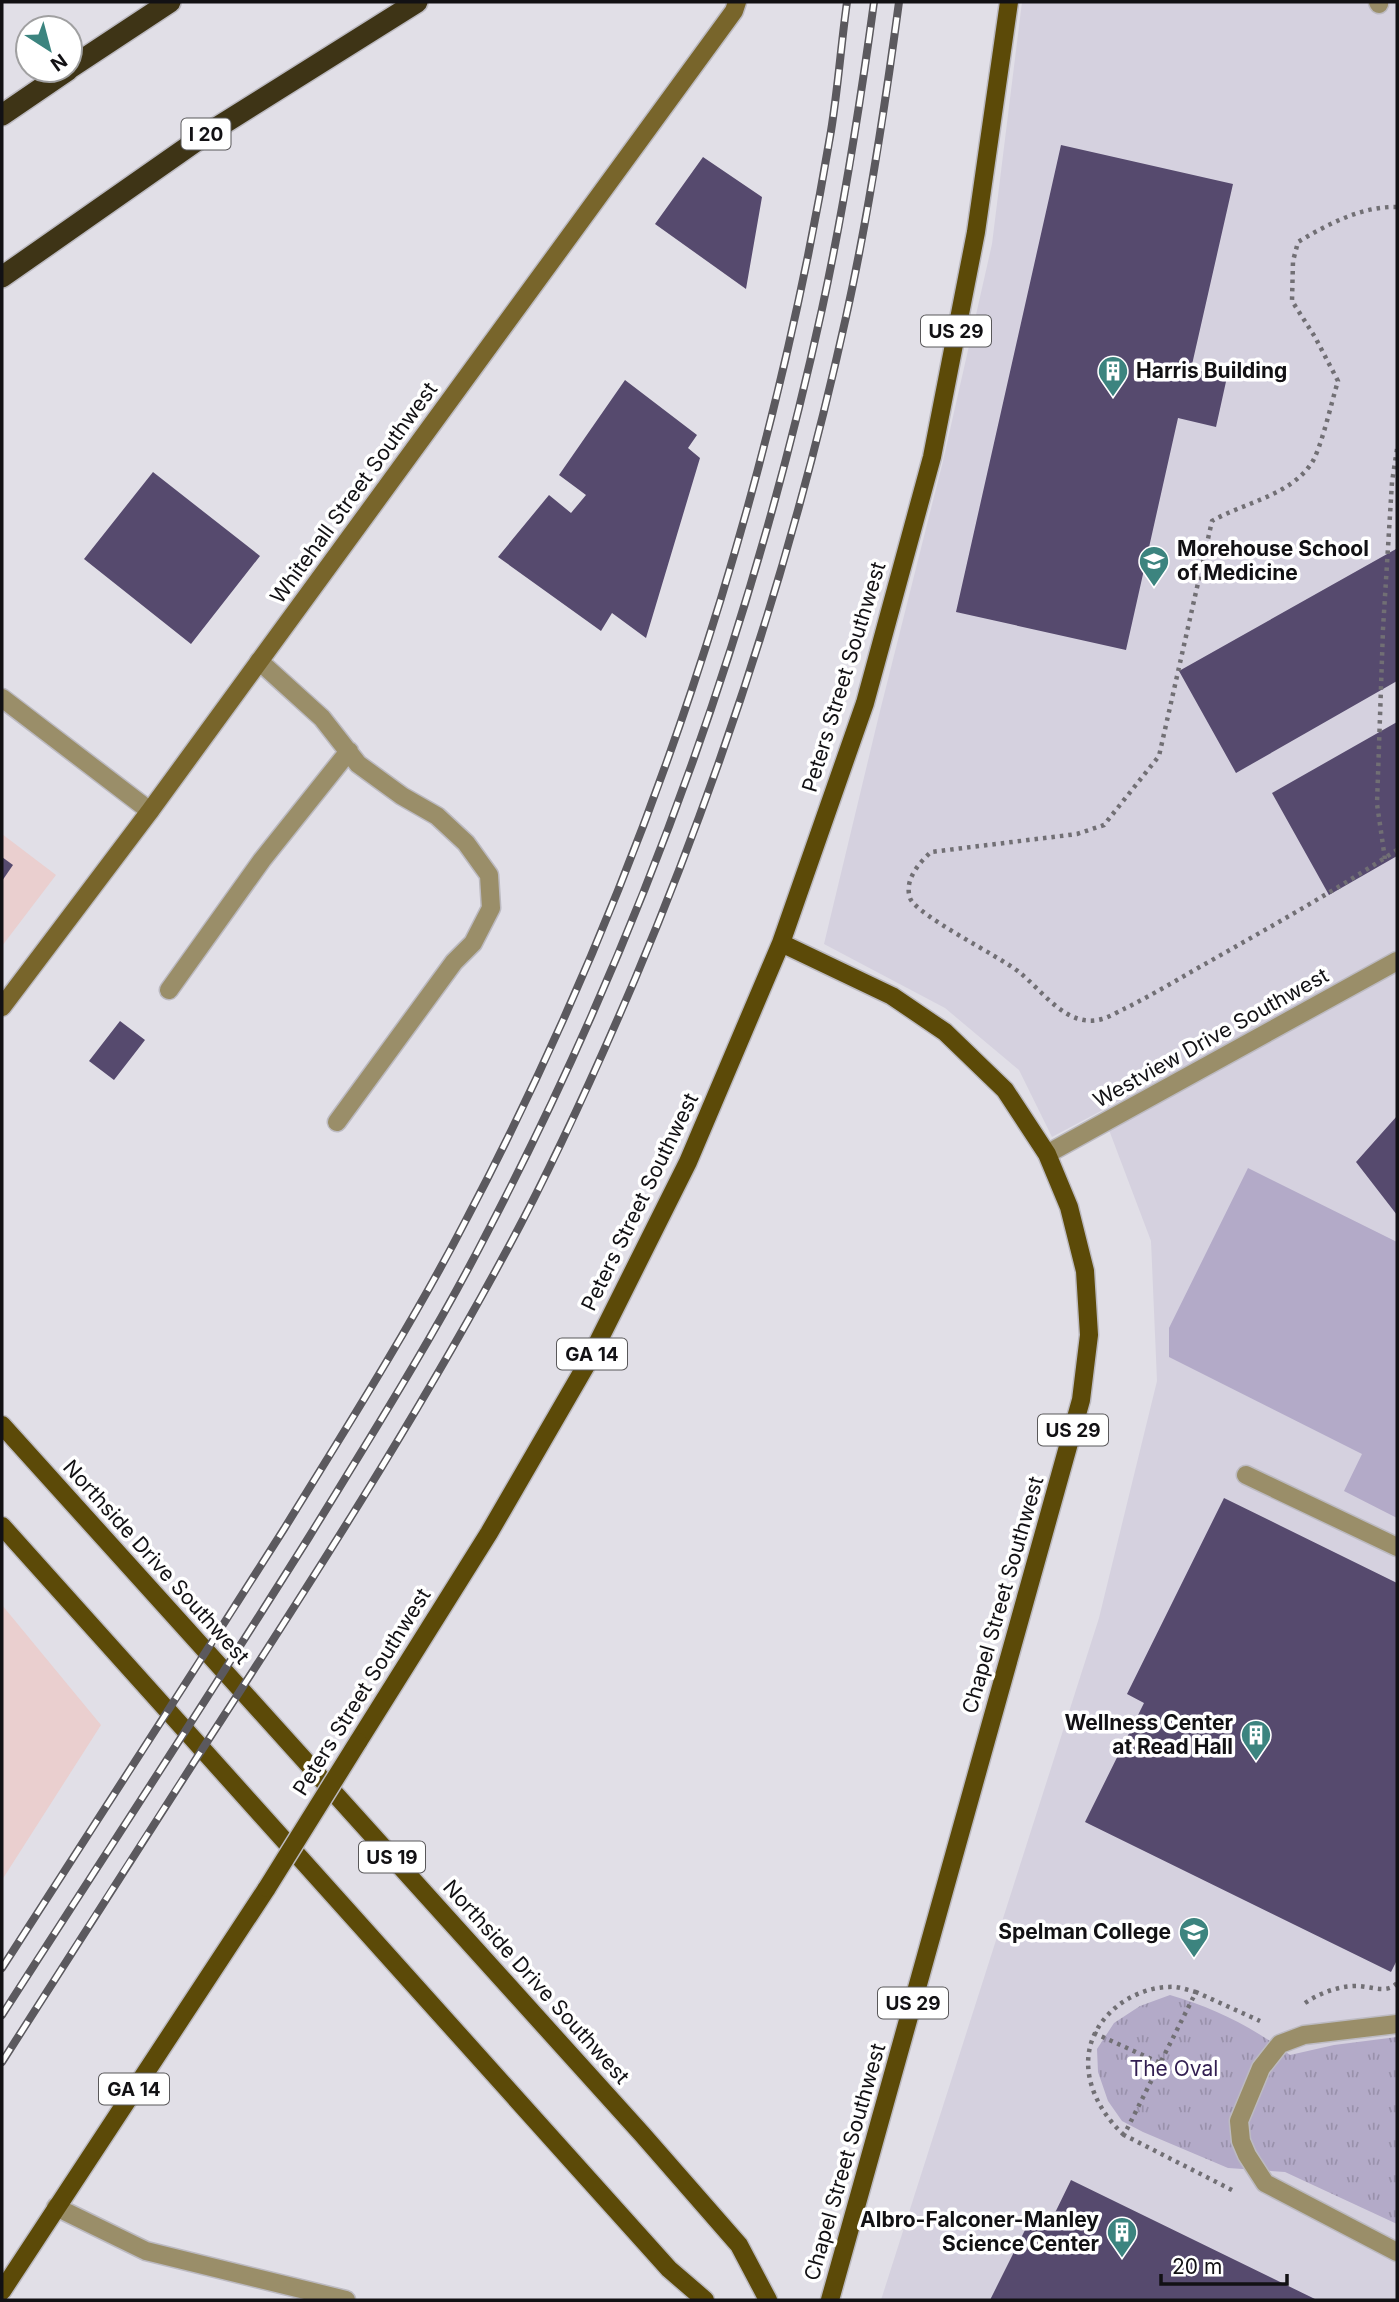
<svg xmlns="http://www.w3.org/2000/svg" width="1399" height="2302" viewBox="0 0 1399 2302" font-family="Inter,sans-serif">
	<defs>
		<pattern id="grass-tufts" width="24" height="20" patternUnits="userSpaceOnUse" patternTransform="scale(1.75)"><rect width="24" height="20" fill="#b3aac8"/><path d="M3 7l-1-3M5 7V3M7 7l1-3M15 17l-1-3M17 17v-4M19 17l1-3" fill="none" stroke="#9991ab"/></pattern>
	</defs>
	<rect width="100%" height="100%" fill="#e1dfe7"/>
	<path fill="#eacfcf" d="M2,834L56,875L2,946Z
		M2,1605L101,1725L2,1880Z"/>
	<path fill="#d5d1df" d="M1022,2H1397V954L1052,1137L1019,1070L945,1008L824,944L879,715L943,461L992,244Z
		M1397,961V2300H881L1099,1618L1157,1381L1151,1241L1106,1122Z"/>
	<path fill="url(#grass-tufts)" d="M1170,1995C1215,2008 1252,2027 1290,2055L1334,2045L1397,2037V2224L1285,2172L1228,2168L1143,2132L1122,2121L1108,2101L1098,2072L1097,2049L1114,2023L1140,2006Z"/>
	<path fill="#b3aac8" d="M1248,1168L1397,1242V1518L1344,1491L1362,1454L1169,1357V1328Z"/>
	<path fill="#564a6e" d="M1061,145L1233,184L1191,369L1227,377L1216,427L1178,418L1126,650L956,612Z
		M703,157L762,197L746,289L655,224Z
		M625,380L697,435L688,448L700,458L646,638L612,613L601,631L498,557L549,495L571,513L586,495L559,475Z
		M153,472L260,556L191,644L84,559Z
		M1396,549L1397,681L1236,773L1179,671Z
		M1397,722V856L1329,895L1272,793Z
		M2,857L13,865L2,881Z
		M120,1021L145,1040L114,1080L89,1061Z
		M1397,1116V1215L1356,1162Z
		M1224,1498L1397,1583V1960L1391,1972L1085,1822L1144,1703L1127,1694Z
		M1071,2180L1317,2300H990L1035,2210L1052,2219Z"/>
	<g fill="none" stroke-linecap="round" stroke-linejoin="round">
		<g stroke="#bcbac1" stroke-width="21">
			<path id="service" d="M1378,2L1379,4
				M259,661L322,718L358,764L402,796L437,816L466,843L489,875L491,908L473,943L454,962L337,1122
				M2,698L150,811
				M169,990L262,860L349,751
				M1246,1475L1397,1547
				M1397,2024L1304,2035L1280,2044L1261,2068L1239,2121L1241,2141L1247,2155L1265,2183L1397,2252"/>
		</g>
		<g stroke="#bcbac1" stroke-width="21">
			<path id="minor" d="M1047,1154L1397,961
				M56,2207L146,2251L346,2300"/>
		</g>
		<g stroke="#bcbac1" stroke-width="21">
			<path id="secondary" d="M2,1007L150,811L734,11L737,2"/>
		</g>
		<g stroke="#bcbac1" stroke-width="21">
			<path id="primary" d="M781,943L892,996L945,1032L1005,1090L1047,1154L1069,1207L1085,1271L1089,1335L1081,1400L830,2300
				M2,1425L642,2134L739,2245L768,2300
				M2,1526L669,2269L705,2300
				M358,1742L489,1533L588,1362L688,1162L781,943L865,703L932,457L976,232L1009,2
				M2,2291L267,1888"/>
		</g>
		<g stroke="#bcbac1" stroke-width="24">
			<path id="motorway" d="M70,68L170,2
				M2,115L68,70
				M2,277L202,137L417,2"/>
		</g>
		<path stroke="#716f74" stroke-width="4.5" stroke-dasharray="3.5 5" stroke-linecap="butt" d="M1397,207C1362,206 1328,224 1298,242L1293,261L1292,301L1315,337L1338,381C1332,400 1321,450 1311,464C1289,496 1243,503 1212,521L1159,756L1104,825L1077,834L931,852C919,863 904,880 910,898C916,915 999,956 1019,972C1043,991 1067,1029 1102,1019C1110,1017 1119,1011 1126,1008C1148,997 1170,984 1191,972C1261,932 1330,894 1397,850
			M1385,859L1377,804L1383,629L1392,482L1397,449
			M1305,2003C1320,1993 1336,1987 1354,1986C1368,1985 1387,1995 1397,1983
			M1094,2033L1160,2063
			M1124,2135C1086,2100 1071,2046 1115,2008C1129,1996 1150,1987 1169,1987C1178,1986 1187,1990 1196,1992
			M1232,2190L1124,2135L1196,1992L1260,2021"/>
		<use href="#service" stroke="#9a8e69" stroke-width="18"/>
		<use href="#minor" stroke="#9a8e69" stroke-width="18"/>
		<use href="#secondary" stroke="#78652b" stroke-width="18"/>
		<use href="#primary" stroke="#5c4a08" stroke-width="18"/>
		<use href="#motorway" stroke="#3e3416" stroke-width="21"/>
		<g stroke="#5b595e" stroke-width="8">
			<path id="rail" d="M2,1968C96,1822 191,1676 284,1529C347,1427 411,1326 466,1220C644,881 768,509 831,131C838,88 841,45 847,2
				M2,2015C104,1856 208,1698 309,1537C371,1436 435,1335 489,1229C640,939 752,629 822,309C844,208 860,105 874,2
				M2,2062C70,1956 137,1850 205,1745C311,1582 416,1419 508,1248C555,1161 596,1070 635,979C725,766 796,543 846,317C869,213 885,107 899,2"/>
		</g>
		<use href="#rail" stroke="#fff" stroke-width="5" stroke-dasharray="16" stroke-linecap="butt"/>
		<g stroke="#bcbac1" stroke-width="21" stroke-linecap="butt">
			<path id="primary-bridge" d="M267,1888L358,1742"/>
		</g>
		<use href="#primary-bridge" stroke="#5c4a08" stroke-width="18"/>
	</g>
	<defs>
		<g id="building-pin" transform="scale(1.575)"><path d="M0 17L-7.5 6A9.5 9.5 0 1 1 7.5 6Z" fill="#3c847f" stroke="#fff"/><path d="M-4-6H4V6H1V3H-1V6H-4ZM-2.5-4.3h1.7v1.8h-1.7ZM.8-4.3h1.7v1.8H.8ZM-2.5-1h1.7V.8h-1.7ZM.8-1h1.7V.8H.8Z" fill="#fff"/></g>
		<g id="university-pin" transform="scale(1.575)"><path d="M0 17L-7.5 6A9.5 9.5 0 1 1 7.5 6Z" fill="#3c847f" stroke="#fff"/><path d="M0-5L7-2L0 1L-7-2ZM-4 1L0 2.5L4 1V4Q0 6-4 4Z" fill="#fff"/></g>
	</defs>
	<g fill-rule="evenodd">
		<use href="#building-pin" x="1113" y="371"/>
		<use href="#university-pin" x="1154" y="561"/>
		<use href="#building-pin" x="1256" y="1735"/>
		<use href="#university-pin" x="1194" y="1932"/>
		<use href="#building-pin" x="1122" y="2232"/>
	</g>
	<g text-anchor="middle" stroke-width="7" stroke-linejoin="round" paint-order="stroke">
		<g fill="#fff" stroke="#59585a" stroke-width="2">
			<rect x="181.5" y="118.5" width="49" height="31" rx="5"/>
			<rect x="921" y="315.5" width="70" height="31" rx="5"/>
			<rect x="557" y="1338.5" width="70" height="31" rx="5"/>
			<rect x="1038" y="1414.5" width="70" height="31" rx="5"/>
			<rect x="359" y="1841.5" width="66" height="31" rx="5"/>
			<rect x="878" y="1987.5" width="70" height="31" rx="5"/>
			<rect x="99" y="2073.5" width="70" height="31" rx="5"/>
		</g>
		<g font-size="19" font-weight="bold" fill="#121114">
			<text x="206" y="141">I 20</text>
			<text x="956" y="338">US 29</text>
			<text x="592" y="1361">GA 14</text>
			<text x="1073" y="1437">US 29</text>
			<text x="392" y="1864">US 19</text>
			<text x="913" y="2010">US 29</text>
			<text x="134" y="2096">GA 14</text>
		</g>
		<g font-size="21" font-weight="bold" fill="#121114" stroke="#fff" text-anchor="end">
			<text x="1136" y="378" text-anchor="start">Harris Building</text>
			<text x="1177" y="556" text-anchor="start">Morehouse School<tspan x="1177" dy="24">of Medicine</tspan></text>
			<text x="1233" y="1730">Wellness Center<tspan x="1233" dy="24">at Read Hall</tspan></text>
			<text x="1171" y="1939">Spelman College</text>
			<text x="1099" y="2227">Albro-Falconer-Manley<tspan x="1099" dy="24">Science Center</tspan></text>
		</g>
		<g font-size="21" fill="#121114" stroke="#fff">
			<text transform="translate(354 493) rotate(-54)" y="7">Whitehall Street Southwest</text>
			<text transform="translate(844 677) rotate(-73)" y="7">Peters Street Southwest</text>
			<text transform="translate(1211 1038) rotate(-29)" y="7">Westview Drive Southwest</text>
			<text transform="translate(640 1202) rotate(-64)" y="7">Peters Street Southwest</text>
			<text transform="translate(156 1562) rotate(48)" y="7">Northside Drive Southwest</text>
			<text transform="translate(1003 1595) rotate(-74)" y="7">Chapel Street Southwest</text>
			<text transform="translate(362 1692) rotate(-58)" y="7">Peters Street Southwest</text>
			<text transform="translate(536 1982) rotate(48)" y="7">Northside Drive Southwest</text>
			<text transform="translate(845 2162) rotate(-74)" y="7">Chapel Street Southwest</text>
		</g>
		<g font-size="21" fill="#321e51" stroke="#fff">
			<text x="1174" y="2076">The Oval</text>
		</g>
	</g>
	<rect width="1399" height="2302" fill="none" stroke="#121114" stroke-width="7"/>
	<g transform="translate(49 49) rotate(144)"><circle r="33" fill="#ffffff" stroke="#a0a0a1" stroke-width="2"/>
	<path d="M0-5L12 26L0 18L-12 26Z" fill="#3c847f"/>
	<text y="-10" font-size="19" font-weight="bold" text-anchor="middle" fill="#121114">N</text>
	</g>
	<path d="M1161 2274v10h126v-10" fill="none" stroke="#121114" stroke-width="3.5"/>
	<text x="1172" y="2274" font-size="21" fill="#121114" stroke="#ffffff" stroke-width="5" paint-order="stroke">20 m</text>
</svg>
